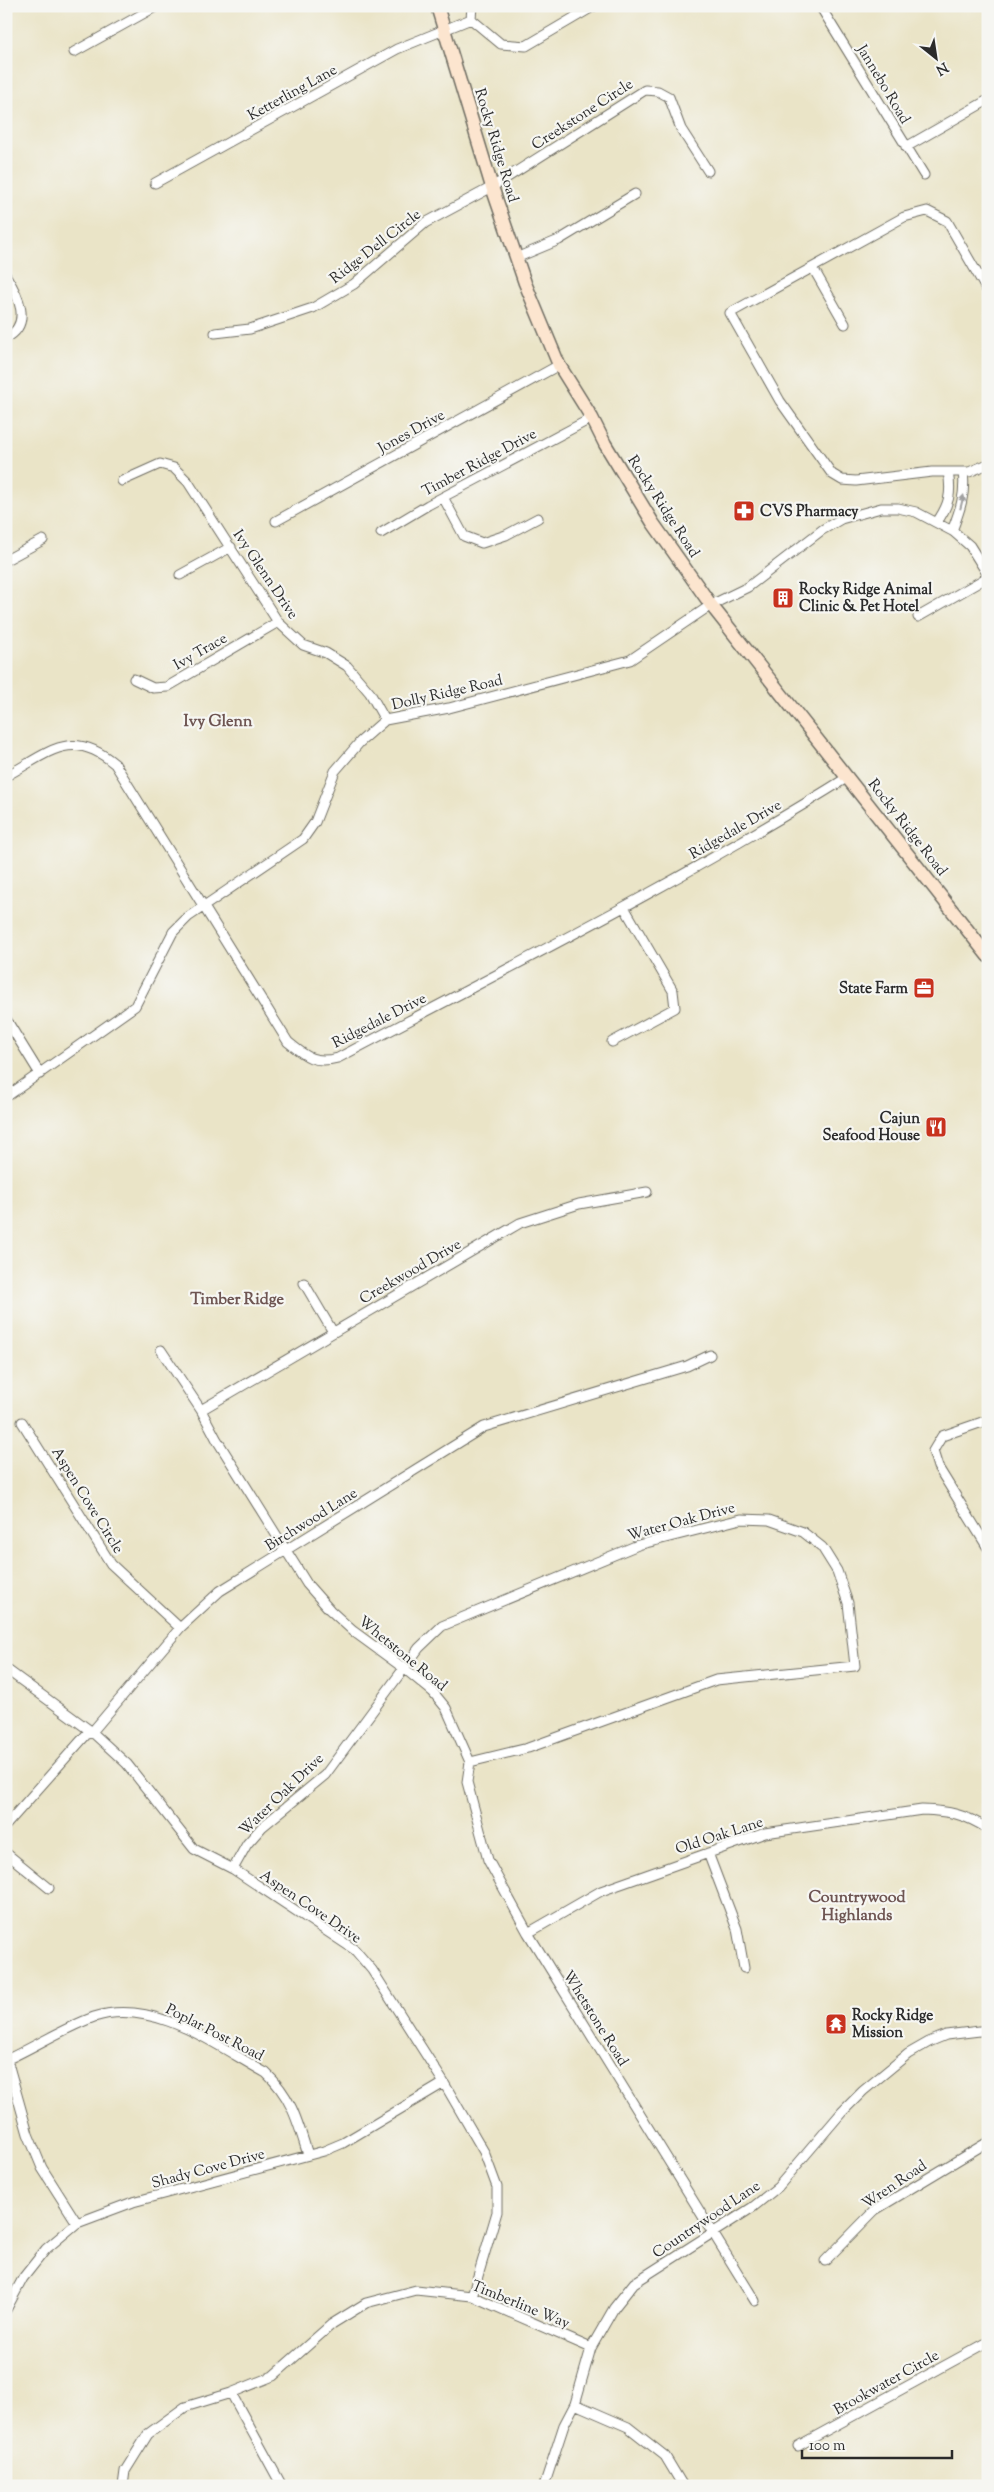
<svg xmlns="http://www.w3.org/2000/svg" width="994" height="2492" viewBox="0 0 994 2492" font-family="'Sorts Mill Goudy',serif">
	<rect width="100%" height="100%" fill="#f6f6f2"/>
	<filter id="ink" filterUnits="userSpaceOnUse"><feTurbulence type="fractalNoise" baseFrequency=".02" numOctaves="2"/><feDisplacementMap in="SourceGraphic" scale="10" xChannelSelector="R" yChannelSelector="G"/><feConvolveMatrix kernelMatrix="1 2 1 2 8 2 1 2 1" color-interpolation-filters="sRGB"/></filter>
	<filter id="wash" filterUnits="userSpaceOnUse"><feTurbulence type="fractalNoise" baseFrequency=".0096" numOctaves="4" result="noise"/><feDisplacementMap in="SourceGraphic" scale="20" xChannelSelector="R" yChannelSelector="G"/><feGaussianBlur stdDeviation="1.12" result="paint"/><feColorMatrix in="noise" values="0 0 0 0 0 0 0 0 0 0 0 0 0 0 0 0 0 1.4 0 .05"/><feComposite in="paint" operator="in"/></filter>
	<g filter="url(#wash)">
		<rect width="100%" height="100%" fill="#eae4c7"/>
	</g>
	<g filter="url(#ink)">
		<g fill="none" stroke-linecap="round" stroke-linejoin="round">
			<g stroke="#6e6c62" stroke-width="11">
				<path id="minor" d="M820,6L924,175
					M471,19L501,44L526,46L594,6
					M74,52L157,6
					M906,147L988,100
					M155,183L397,49L471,19L472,6
					M516,258L559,240L635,194
					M813,268L845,324
					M6,276C18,295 33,324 6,338
					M988,292L947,221L927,211L904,217L730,313L780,401L832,474L842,480L856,481L932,472H969L988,464
					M215,333L250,329L313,308L354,284L425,223L492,187L645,90L658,91L669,97L681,129L708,171
					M122,481L160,464L174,468L188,482L278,622L303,645L326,653L347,666L370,693L385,720
					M443,497L464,536L482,543L506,535L538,518
					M276,521L559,365
					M937,522C949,505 952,493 948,472
					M952,531C960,510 966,494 963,472
					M381,533L428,505L592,418
					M6,560L43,540
					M180,575L231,547
					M918,617L988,577
					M134,679L153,688L167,687L278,622
					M6,776C49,753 71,727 115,764L288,1042C306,1057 314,1064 338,1058C510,967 684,880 848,777
					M6,1019L40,1074
					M612,1042L675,1008L673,991L624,907
					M6,1097L135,1006L173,932L188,917L303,839L315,822L335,771L360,742L385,720L449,708L630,660L711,605L748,587L822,530L841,519L881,508H898L916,512L954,532L970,546L988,575
					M304,1283L333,1332
					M161,1350L201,1410L217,1440L307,1584L330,1610L353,1631L405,1669L433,1692L446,1708L470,1762L467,1782L488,1860L528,1933L755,2301
					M201,1410L520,1223L579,1204L647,1192
					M988,1420L942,1436L933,1451L938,1467L988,1548
					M22,1422L111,1564L180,1628
					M6,1669L92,1732L127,1764L194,1849L233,1869L355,1950L372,1970L444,2083L484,2152L497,2187V2212L472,2296
					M6,1825L86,1735L92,1732L180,1628L220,1591L484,1427L687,1366L710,1355
					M6,1853L49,1888
					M708,1853L737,1929L744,1968
					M233,1869L247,1844L262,1827L325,1775L419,1648L442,1626L638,1545L741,1519L769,1520L803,1532L822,1547L837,1571L848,1603L855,1666L716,1680L528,1748L470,1762
					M528,1933L601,1891L765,1833L922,1810C949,1811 965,1814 988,1829
					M6,2056L28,2134L42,2168L77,2223
					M8,2059C36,2046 64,2028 94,2017C153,1997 217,2046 266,2073C292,2097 298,2123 308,2155
					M825,2261L875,2210L988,2142
					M6,2310L23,2278L46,2249L77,2223L133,2202L324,2151L343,2143L444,2083
					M231,2393L282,2486
					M575,2404L628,2427L665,2456L683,2486
					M798,2446L988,2342
					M123,2486L125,2471L148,2434L185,2407L231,2393L273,2376L332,2324L366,2303L416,2290L472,2296L591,2348
					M544,2486L564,2425L575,2404L591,2348L614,2308L634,2283L753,2207L778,2187L842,2112L863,2091L908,2054L929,2042L946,2035L988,2030"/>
			</g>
			<g stroke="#6e6c62" stroke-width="15">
				<path id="secondary" d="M437,6L492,187L525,283L559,365L592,418L605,444L653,523L711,605L988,956"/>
			</g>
			<use href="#minor" stroke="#fff" stroke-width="9"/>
			<use href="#secondary" stroke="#fce5cf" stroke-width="12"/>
		</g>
		<defs><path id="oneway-solid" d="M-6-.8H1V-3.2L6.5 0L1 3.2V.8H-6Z" transform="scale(1.25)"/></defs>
		<use fill="#a0a0a0" href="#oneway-solid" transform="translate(962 502) rotate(-76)"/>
	</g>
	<defs>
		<g id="pharmacy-square" transform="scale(1.125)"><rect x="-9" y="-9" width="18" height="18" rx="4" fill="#c8321e" stroke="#f6f6f2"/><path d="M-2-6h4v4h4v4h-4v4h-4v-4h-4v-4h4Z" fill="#fff"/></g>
		<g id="building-square" transform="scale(1.125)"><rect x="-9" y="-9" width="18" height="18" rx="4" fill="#c8321e" stroke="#f6f6f2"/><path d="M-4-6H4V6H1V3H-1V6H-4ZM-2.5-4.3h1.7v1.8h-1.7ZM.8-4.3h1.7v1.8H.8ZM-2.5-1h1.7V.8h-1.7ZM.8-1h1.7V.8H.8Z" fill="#fff"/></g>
		<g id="office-square" transform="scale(1.125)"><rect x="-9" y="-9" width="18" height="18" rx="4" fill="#c8321e" stroke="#f6f6f2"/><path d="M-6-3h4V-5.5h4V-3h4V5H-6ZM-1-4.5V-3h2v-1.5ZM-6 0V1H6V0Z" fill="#fff"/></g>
		<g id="restaurant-square" transform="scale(1.125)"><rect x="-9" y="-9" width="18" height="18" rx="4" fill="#c8321e" stroke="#f6f6f2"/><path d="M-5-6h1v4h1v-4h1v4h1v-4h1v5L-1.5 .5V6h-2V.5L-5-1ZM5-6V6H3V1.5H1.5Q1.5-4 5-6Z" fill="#fff"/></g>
		<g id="temple-square" transform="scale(1.125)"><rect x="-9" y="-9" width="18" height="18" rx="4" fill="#c8321e" stroke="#f6f6f2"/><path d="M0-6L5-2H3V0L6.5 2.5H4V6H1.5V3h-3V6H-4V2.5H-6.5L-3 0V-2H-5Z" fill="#fff"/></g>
	</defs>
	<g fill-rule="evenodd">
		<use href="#pharmacy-square" x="744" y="511"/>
		<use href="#building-square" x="783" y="598"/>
		<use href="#office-square" x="924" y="988"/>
		<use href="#restaurant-square" x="936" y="1127"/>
		<use href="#temple-square" x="836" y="2024"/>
	</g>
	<g text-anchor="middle" stroke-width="4.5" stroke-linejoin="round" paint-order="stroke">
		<g font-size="15" fill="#2b2b2b" stroke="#f6f6f2">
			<text transform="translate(884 84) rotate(59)" y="5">Jannebo Road</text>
			<text transform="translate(292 92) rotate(-29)" y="5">Ketterling Lane</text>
			<text transform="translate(582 114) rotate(-33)" y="5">Creekstone Circle</text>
			<text transform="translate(497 145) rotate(73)" y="5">Rocky Ridge Road</text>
			<text transform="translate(375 246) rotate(-38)" y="5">Ridge Dell Circle</text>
			<text transform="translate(411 431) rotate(-29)" y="5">Jones Drive</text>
			<text transform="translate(479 462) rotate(-28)" y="5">Timber Ridge Drive</text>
			<text transform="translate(664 506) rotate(57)" y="5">Rocky Ridge Road</text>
			<text transform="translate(266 574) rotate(56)" y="5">Ivy Glenn Drive</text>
			<text transform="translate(200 651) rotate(-30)" y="5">Ivy Trace</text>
			<text transform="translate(447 692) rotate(-13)" y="5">Dolly Ridge Road</text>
			<text transform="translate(908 827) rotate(52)" y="5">Rocky Ridge Road</text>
			<text transform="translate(735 829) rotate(-30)" y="5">Ridgedale Drive</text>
			<text transform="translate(379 1020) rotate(-27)" y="5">Ridgedale Drive</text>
			<text transform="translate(410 1271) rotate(-30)" y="5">Creekwood Drive</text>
			<text transform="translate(88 1500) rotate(58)" y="5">Aspen Cove Circle</text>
			<text transform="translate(311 1519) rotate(-32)" y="5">Birchwood Lane</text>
			<text transform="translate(681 1521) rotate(-15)" y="5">Water Oak Drive</text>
			<text transform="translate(403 1653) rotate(39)" y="5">Whetstone Road</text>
			<text transform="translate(281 1794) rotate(-44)" y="5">Water Oak Drive</text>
			<text transform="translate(719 1835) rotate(-18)" y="5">Old Oak Lane</text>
			<text transform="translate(311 1906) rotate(34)" y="5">Aspen Cove Drive</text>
			<text transform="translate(596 2018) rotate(58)" y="5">Whetstone Road</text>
			<text transform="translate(215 2032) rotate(27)" y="5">Poplar Post Road</text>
			<text transform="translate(208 2168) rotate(-15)" y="5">Shady Cove Drive</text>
			<text transform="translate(894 2184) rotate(-34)" y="5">Wren Road</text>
			<text transform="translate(706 2219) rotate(-34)" y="5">Countrywood Lane</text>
			<text transform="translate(521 2304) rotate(22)" y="5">Timberline Way</text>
			<text transform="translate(886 2382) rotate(-29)" y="5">Brookwater Circle</text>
		</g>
		<g font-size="15" font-weight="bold" fill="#2b2b2b" stroke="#f6f6f2" text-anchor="start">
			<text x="760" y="516">CVS Pharmacy</text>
			<text x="799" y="594">Rocky Ridge Animal<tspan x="799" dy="17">Clinic &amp; Pet Hotel</tspan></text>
			<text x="908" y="993" text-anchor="end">State Farm</text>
			<text x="920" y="1123" text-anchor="end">Cajun<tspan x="920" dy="17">Seafood House</tspan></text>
			<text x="852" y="2020">Rocky Ridge<tspan x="852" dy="17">Mission</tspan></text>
		</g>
		<g font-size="16" font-weight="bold" fill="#6e5552" stroke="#f6f6f2">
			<text x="218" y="726">Ivy Glenn</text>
			<text x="237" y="1304">Timber Ridge</text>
			<text x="857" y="1902">Countrywood<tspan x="857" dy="18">Highlands</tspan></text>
		</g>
	</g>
	<rect width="994" height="2492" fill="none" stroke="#f6f6f2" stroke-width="25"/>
	<g transform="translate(936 58) rotate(150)" stroke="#f6f6f2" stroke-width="4" paint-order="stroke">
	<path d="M0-4L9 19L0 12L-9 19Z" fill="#2b2b2b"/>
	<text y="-8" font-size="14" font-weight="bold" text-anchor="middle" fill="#2b2b2b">N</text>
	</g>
	<path d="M802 2450v8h150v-8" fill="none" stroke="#2b2b2b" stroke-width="2.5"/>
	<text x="809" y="2450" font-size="15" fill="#2b2b2b" stroke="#f6f6f2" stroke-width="4" paint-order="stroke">100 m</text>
</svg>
